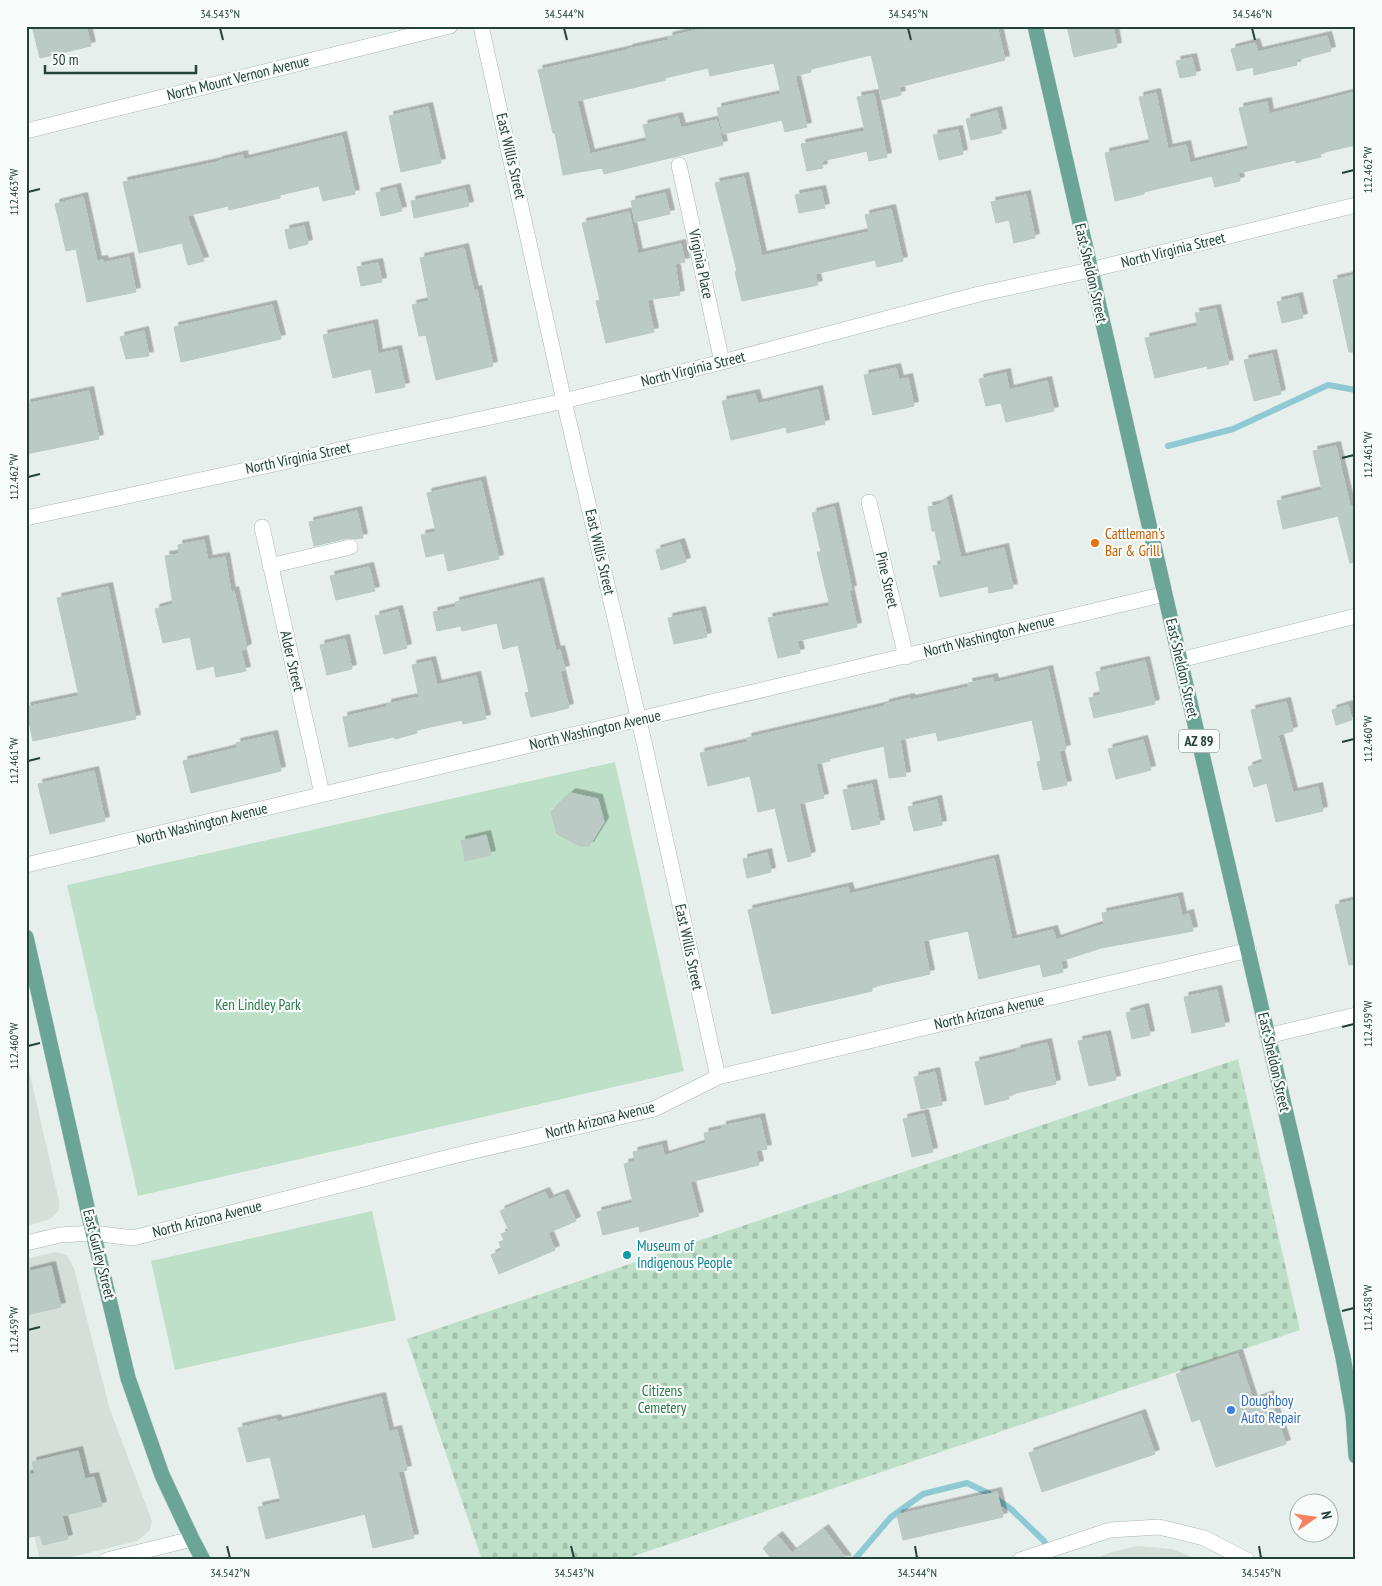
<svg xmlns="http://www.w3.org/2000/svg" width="1382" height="1586" viewBox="0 0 1382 1586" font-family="'PT Sans Narrow',sans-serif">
	<defs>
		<pattern id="cemetery-stones" width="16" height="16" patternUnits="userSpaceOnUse" patternTransform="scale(1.25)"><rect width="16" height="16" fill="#bfe0c8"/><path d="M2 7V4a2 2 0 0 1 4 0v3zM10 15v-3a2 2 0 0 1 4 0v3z" fill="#a4c1ad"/></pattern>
		<filter id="shadow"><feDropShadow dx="4.5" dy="-4.5" stdDeviation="0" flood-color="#0004"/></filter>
	</defs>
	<rect width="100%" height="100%" fill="#e6efeb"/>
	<path fill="#d4dfda" d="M26,1057L59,1201V1210L50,1219L26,1226Z
		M55,1252L67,1255L74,1268L110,1410L152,1521L150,1530L137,1541L59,1560H40L26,1500L29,1480L26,1467V1259Z
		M1138,1546L1172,1549L1199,1560H1091L1112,1552Z"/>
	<path fill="url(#cemetery-stones)" d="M1238,1059L1300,1330L622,1560H482L407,1339Z"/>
	<path fill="#bfe0c8" d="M615,762L684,1071L138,1196L67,885Z
		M372,1211L396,1320L175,1370L151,1261Z"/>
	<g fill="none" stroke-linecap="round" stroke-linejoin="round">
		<path stroke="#8ec9d4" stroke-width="6" d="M1168,446L1233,429L1328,385L1356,390
			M854,1560L891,1517L923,1494L967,1483L988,1493L1011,1509L1044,1541L1054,1560"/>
	</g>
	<path fill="#bbcac4" stroke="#b8c9c2" filter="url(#shadow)" d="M32,26H86L91,46L40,58Z
		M713,26H997L1005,60L899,87L901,95L882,100L871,55L811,69V72L795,76L807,127L785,132L782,120L723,134L717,108L781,94L774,63L710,76L708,68L665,78L666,80L577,101L590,154L647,141L643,125L678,117L681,128L717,120L723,145L604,174L602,168L563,175L555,133H553L538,70L628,50V49L669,40L668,37Z
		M1067,26H1113L1117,47L1074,57Z
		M1327,36L1331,51L1296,60L1297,65L1254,75L1253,67L1237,71L1231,49L1255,43L1258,52Z
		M1192,58L1196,75L1180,78L1176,61Z
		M1356,92V145L1320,153L1321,157L1296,163V160L1238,173L1240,181L1215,187L1212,176L1144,192V194L1115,201L1105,153L1150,143L1139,97L1156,93L1168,149L1186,145L1190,163L1249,149L1239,108L1267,102L1269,114Z
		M874,94L887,157L869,161L867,151L822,161L823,168L807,171L801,144L865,131L857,97Z
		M428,107L441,163L401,172L389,116Z
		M997,111L1002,133L971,140L966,119Z
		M958,130L963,154L939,160L933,135Z
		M342,136L355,194L323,201L319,186L280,195V198L229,210L228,206L187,216L204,261L188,265L182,243L139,253L123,182L218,162V161L243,155L244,160Z
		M744,177L762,256L869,232L865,215L891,209L903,261L877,267L875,260L815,274L818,285L742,301L735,272L737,271L715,183Z
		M396,188L402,211L381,216L376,193Z
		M465,189L469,206L414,218L411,201Z
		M821,190L825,208L799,213L795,195Z
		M665,193L670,214L635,222L631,201Z
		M1026,195L1035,238L1014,243L1009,220L996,223L991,202Z
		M83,197L97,261L103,260L104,263L129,257L136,292L87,302L76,249L66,251L55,204Z
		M629,212L638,254L681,244L685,262L675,264L680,295L647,300L654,332L606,343L596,301L600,300L582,223Z
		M304,226L308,244L289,249L285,230Z
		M464,248L474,291L477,290L493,366L436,380L426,335L419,336L412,305L429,301L420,258Z
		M378,263L382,282L361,286L357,267Z
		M1356,275V352H1349L1333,280Z
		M1298,297L1303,318L1282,323L1277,302Z
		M272,305L281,339L181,362L174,327Z
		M1216,309L1229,364L1208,369L1207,366L1155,378L1145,338L1198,326L1195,313Z
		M373,324L378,354L397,350L405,387L376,393L371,369L333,378L323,335Z
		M144,331L149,356L126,359L120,337Z
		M1272,354L1281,394L1254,401L1244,360Z
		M896,368L899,380L908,378L914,406L873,415L864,375Z
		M1006,373L1009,390L1047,381L1054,411L1006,422L1001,403L986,406L979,379Z
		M818,390L825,424L787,433L786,427L731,440L722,401L755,394L758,404Z
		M89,391L99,439L26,454V404Z
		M1336,446L1350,506L1356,505V562L1350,563L1338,516L1283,529L1277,501L1322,490L1313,451Z
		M481,481L499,559L448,571L444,553L426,557L421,535L436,532L427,493Z
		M947,499L961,558L1004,548L1013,588L989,593L988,586L940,597L933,566L942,564L935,531H932L928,507L938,505Z
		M834,507L852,590H849L857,627L797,641L800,653L778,658L768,618L830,606L817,552H821L812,513Z
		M357,511L363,538L355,539L348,538L314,546L309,522Z
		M204,540L208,560L225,557L231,592L234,591L247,648L241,651L246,671L216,677L214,666L197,670L190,637L163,643L155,609L173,604L165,556L179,554L178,545Z
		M680,543L686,562L661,570L656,550Z
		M369,567L375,591L336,600L330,576Z
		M539,582L556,651L560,650L565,670L560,671L569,708L531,717L525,693L529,692L518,645L503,649L497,623L462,631L461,626L437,631L433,612L456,607L455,602Z
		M108,587L136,719L33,741L26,707L79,696L57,598Z
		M398,610L407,648L384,654L375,616Z
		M701,611L707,637L674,644L668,618Z
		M345,639L352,669L327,675L320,645Z
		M431,661L437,685L476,676L486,719L463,724L462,720L417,730V733L395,739L394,737L349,747L343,717L387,707V704L419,697L412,665Z
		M1145,661L1155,704L1094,718L1089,698L1101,695L1096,672Z
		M1048,670L1066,749L1059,751L1067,785L1043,790L1037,762L1041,761L1032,720L938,741L936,732L900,740L906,776L889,778L884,746L829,759L830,761L816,764L824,798L799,804L811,856L788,862L775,808L758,812L750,776L708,786L700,753L748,742L747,738L885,706V704L910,698L911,700L969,687L968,683L993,678L994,683Z
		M1286,702L1293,731L1278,735L1293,793L1318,787L1323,811L1276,822L1267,783L1254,787L1248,767L1263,762L1251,710Z
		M1348,705L1352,720L1336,725L1332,710Z
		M273,735L281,771L191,793L183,761L237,748L236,743Z
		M1143,740L1151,770L1116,779L1108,749Z
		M94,771L105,821L50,834L38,784Z
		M872,784L880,824L852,830L843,790Z
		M571,793L598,799L604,822L589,846H580L557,834L551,812Z
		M937,800L942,825L914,831L908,807Z
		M486,835L491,855L465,861L461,841Z
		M767,853L771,872L747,878L743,859Z
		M994,859L1012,940L1053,930L1056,940L1104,924L1102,913L1178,897L1182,916L1189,914L1193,931L1101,948L1061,961L1063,972L1043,977L1040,964L979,979L968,931L923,941L930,974L872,987V991L772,1014L748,910L848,887L850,894Z
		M1356,900V964L1349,965L1335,905Z
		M1217,990L1225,1026L1192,1033L1184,997Z
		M1144,1008L1150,1035L1132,1039L1126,1013Z
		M1106,1035L1116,1080L1089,1086L1078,1041Z
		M1047,1043L1056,1084L1008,1095L1009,1099L985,1105L975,1062L1017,1052L1016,1050Z
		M935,1072L942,1105L921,1109L914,1077Z
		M924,1114L933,1152L912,1157L903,1119Z
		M760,1118L767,1149L756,1151L759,1165L690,1182L699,1216L640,1232L639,1226L603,1235L597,1212L633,1203L624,1164L635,1161L633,1152L662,1145L664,1156L706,1143L704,1133L722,1129V1126Z
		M545,1192L549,1200L564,1194L576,1221L548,1233L555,1250L499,1274L491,1255L502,1250L499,1242L504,1240L501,1234L509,1231L500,1211Z
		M51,1266L61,1307L26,1315V1272Z
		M1238,1354L1253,1401L1269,1395L1286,1444L1216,1467L1200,1419L1192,1422L1176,1374Z
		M381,1397L389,1432L397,1430L407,1470L398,1472L414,1538L373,1548L365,1514L266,1539L258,1507L281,1502L270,1457L247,1462L238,1428L276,1419L278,1422Z
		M1141,1414L1155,1454L1042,1492L1029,1453Z
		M78,1451L85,1479L94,1477L102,1506L62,1516L68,1539L43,1545L40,1535L26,1538V1475L35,1474L32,1462Z
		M997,1492L1003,1517L903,1540L897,1515Z
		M824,1529L847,1560H772L763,1548L778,1536L792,1553Z"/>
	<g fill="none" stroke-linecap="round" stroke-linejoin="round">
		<g stroke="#a8b8b2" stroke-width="16">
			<path id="minor" d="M481,26L564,401L644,742L718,1077
				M26,131L450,26
				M679,165L722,362
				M869,502L906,657
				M26,518L564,401L722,362L979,294L1090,270L1356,205
				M262,527L322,794
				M270,566L350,547
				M1180,660L1356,616
				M26,865L1165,594
				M1267,1036L1356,1015
				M26,1243L60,1235L93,1233L133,1238L453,1156L654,1109L718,1077L1249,950
				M107,1560L192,1539
				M1020,1560L1110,1530L1159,1527L1204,1538L1247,1560"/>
		</g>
		<g stroke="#c2cac8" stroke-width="16">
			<path id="major" d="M1035,26L1180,660L1343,1357L1353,1414L1356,1456
				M26,937L89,1216L128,1378L162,1475L192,1539L203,1560"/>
		</g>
		<use href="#minor" stroke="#fff" stroke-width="15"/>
		<use href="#major" stroke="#6aa596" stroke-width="15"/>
	</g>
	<path fill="none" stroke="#24423a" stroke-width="2" d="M220,28L223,40M564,28L567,40M908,28L911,40M1252,28L1255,40M1342,173L1354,170M28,192L40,189M1342,458L1354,455M28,477L40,474M1342,742L1354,739M28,761L40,758M1342,1027L1354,1024M28,1046L40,1043M1342,1311L1354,1308M28,1330L40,1327M227,1546L230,1558M571,1546L574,1558M915,1546L917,1558M1259,1546L1261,1558"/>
	<circle fill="#e8710a" stroke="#f7fbf9" stroke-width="2" cx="1095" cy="543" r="5"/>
	<circle fill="#0f9aa8" stroke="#f7fbf9" stroke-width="2" cx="627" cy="1255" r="5"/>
	<circle fill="#3f7fe0" stroke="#f7fbf9" stroke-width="2" cx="1231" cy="1410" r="5"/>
	<g text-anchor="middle" stroke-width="4.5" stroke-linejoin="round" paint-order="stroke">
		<rect fill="#f7fbf9" stroke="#637a73" stroke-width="1" x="1179" y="729.5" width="40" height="23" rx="4"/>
		<g font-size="14" font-weight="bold" fill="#24423a">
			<text x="1199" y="746">AZ 89</text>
		</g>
		<g font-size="15" fill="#24423a" stroke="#f7fbf9">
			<text transform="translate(238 78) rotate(-14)" y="5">North Mount Vernon Avenue</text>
			<text transform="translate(511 156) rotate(77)" y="5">East Willis Street</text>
			<text transform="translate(1173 250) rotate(-14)" y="5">North Virginia Street</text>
			<text transform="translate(701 264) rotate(78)" y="5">Virginia Place</text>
			<text transform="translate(1091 273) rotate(77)" y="5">East Sheldon Street</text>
			<text transform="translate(693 369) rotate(-14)" y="5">North Virginia Street</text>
			<text transform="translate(298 458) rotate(-12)" y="5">North Virginia Street</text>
			<text transform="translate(600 552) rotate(77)" y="5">East Willis Street</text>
			<text transform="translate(887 580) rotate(77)" y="5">Pine Street</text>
			<text transform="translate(989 636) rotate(-14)" y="5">North Washington Avenue</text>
			<text transform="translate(292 661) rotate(77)" y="5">Alder Street</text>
			<text transform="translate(1182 668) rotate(77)" y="5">East Sheldon Street</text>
			<text transform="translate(595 730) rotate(-13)" y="5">North Washington Avenue</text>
			<text transform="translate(202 824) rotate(-14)" y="5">North Washington Avenue</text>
			<text transform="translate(689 947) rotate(78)" y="5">East Willis Street</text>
			<text transform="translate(989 1012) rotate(-13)" y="5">North Arizona Avenue</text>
			<text transform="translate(1274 1062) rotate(77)" y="5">East Sheldon Street</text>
			<text transform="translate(600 1120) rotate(-14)" y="5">North Arizona Avenue</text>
			<text transform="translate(207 1219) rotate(-14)" y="5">North Arizona Avenue</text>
			<text transform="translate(99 1254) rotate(76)" y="5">East Gurley Street</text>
		</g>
		<g font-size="15" fill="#c56008" stroke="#f7fbf9" text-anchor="start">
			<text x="1105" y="539">Cattleman's<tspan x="1105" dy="17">Bar &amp; Grill</tspan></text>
		</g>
		<g font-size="15" fill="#2d7a4b" stroke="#f7fbf9">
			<text x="258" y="1010">Ken Lindley Park</text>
			<text x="662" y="1396">Citizens<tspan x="662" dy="17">Cemetery</tspan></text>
		</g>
		<g font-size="15" fill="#0d838f" stroke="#f7fbf9" text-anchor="start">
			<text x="637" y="1251">Museum of<tspan x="637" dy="17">Indigenous People</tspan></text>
		</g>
		<g font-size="15" fill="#366cbe" stroke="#f7fbf9" text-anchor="start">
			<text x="1241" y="1406">Doughboy<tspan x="1241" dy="17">Auto Repair</tspan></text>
		</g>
	</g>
	<rect width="1382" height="1586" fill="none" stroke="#f7fbf9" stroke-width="55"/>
	<g transform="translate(1314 1518) rotate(77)"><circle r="24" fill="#f7fbf9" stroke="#a3b1ad"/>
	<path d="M0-4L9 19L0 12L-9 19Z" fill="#f4845f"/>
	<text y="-8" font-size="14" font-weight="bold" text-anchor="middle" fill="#24423a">N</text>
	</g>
	<path d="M45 65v8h151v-8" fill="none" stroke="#24423a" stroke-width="2.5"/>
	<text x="52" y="65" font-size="15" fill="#24423a" stroke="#f7fbf9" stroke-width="4" paint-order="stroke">50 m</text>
	<rect x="28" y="28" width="1326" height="1530" fill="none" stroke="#24423a" stroke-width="2"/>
	<g font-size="12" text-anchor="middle" fill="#24423a">
		<text x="220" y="18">34.543°N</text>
		<text x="564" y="18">34.544°N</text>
		<text x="908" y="18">34.545°N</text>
		<text x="1252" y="18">34.546°N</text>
		<text transform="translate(1368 170) rotate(-90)" y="4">112.462°W</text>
		<text transform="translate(14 192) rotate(-90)" y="4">112.463°W</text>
		<text transform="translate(1368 455) rotate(-90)" y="4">112.461°W</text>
		<text transform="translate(14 477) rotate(-90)" y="4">112.462°W</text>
		<text transform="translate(1368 739) rotate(-90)" y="4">112.460°W</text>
		<text transform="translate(14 761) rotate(-90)" y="4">112.461°W</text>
		<text transform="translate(1368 1024) rotate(-90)" y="4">112.459°W</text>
		<text transform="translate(14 1046) rotate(-90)" y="4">112.460°W</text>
		<text transform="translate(1368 1308) rotate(-90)" y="4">112.458°W</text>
		<text transform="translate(14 1330) rotate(-90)" y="4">112.459°W</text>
		<text x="230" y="1577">34.542°N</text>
		<text x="574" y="1577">34.543°N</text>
		<text x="917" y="1577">34.544°N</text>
		<text x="1261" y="1577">34.545°N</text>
	</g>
</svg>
